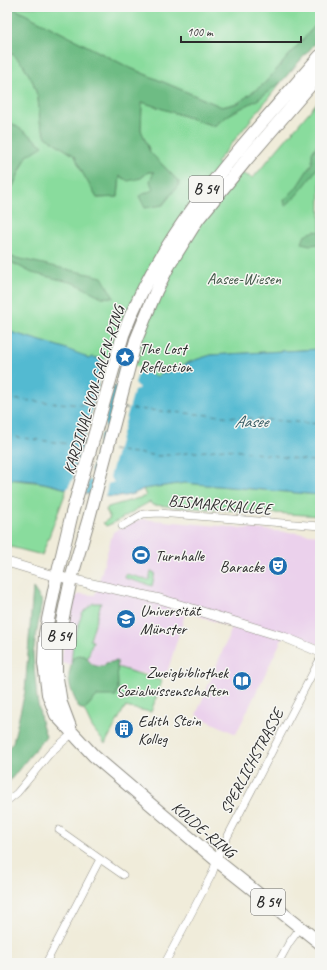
<svg xmlns="http://www.w3.org/2000/svg" width="327" height="970" viewBox="0 0 327 970" font-family="Caveat,sans-serif">
	<rect width="100%" height="100%" fill="#f6f6f2"/>
	<filter id="ink" filterUnits="userSpaceOnUse"><feTurbulence type="fractalNoise" baseFrequency=".025" numOctaves="2"/><feDisplacementMap in="SourceGraphic" scale="8" xChannelSelector="R" yChannelSelector="G"/><feConvolveMatrix kernelMatrix="1 2 1 2 8 2 1 2 1" color-interpolation-filters="sRGB"/></filter>
	<filter id="wash" filterUnits="userSpaceOnUse"><feTurbulence type="fractalNoise" baseFrequency=".012" numOctaves="4" result="noise"/><feDisplacementMap in="SourceGraphic" scale="16" xChannelSelector="R" yChannelSelector="G"/><feGaussianBlur stdDeviation="0.9" result="paint"/><feColorMatrix in="noise" values="0 0 0 0 0 0 0 0 0 0 0 0 0 0 0 0 0 1.4 0 .05"/><feComposite in="paint" operator="in"/></filter>
	<g filter="url(#wash)">
		<rect width="100%" height="100%" fill="#f0ecda"/>
		<path fill="#ebd1ec" d="M141,519L320,535V645L285,633L236,734L196,715L232,628L186,611L166,676L61,663L69,610L74,598L80,594L95,595L113,532Z"/>
		<path fill="#89dc9d" stroke="#5a8464" d="M11,7H320V20L264,84L238,103L222,107L128,67Z
			M7,52L14,55L24,66L33,82L38,98L40,122L46,137L75,156L82,172L97,198L118,197L120,176L141,178L148,172H155L153,190L145,194L180,183L150,152L141,130L142,102L214,126L230,114L257,100L282,81L216,163L253,178L320,99V349L211,355L192,361L166,373H160L159,376L156,377H153L151,373L93,357L89,359L61,347L7,331V199L27,156L42,146L29,135L7,120Z
			M7,479L43,483L67,489L42,555L7,546Z
			M185,483L320,495V516L152,505L150,502C135,509 122,520 106,526L103,523L110,518L106,510L108,507L146,496L143,489Z
			M151,571L155,573L152,586L125,578L126,574L149,580Z
			M93,603H101L90,640L93,641L86,664L71,663L73,644L82,613Z
			M117,667L162,681L151,712L125,707L105,744L92,727L84,710L97,696L118,689Z"/>
		<path fill="#6ebc84" stroke="#4c7458" d="M7,7H11L128,67L222,107L238,103L264,84L320,20V38L282,81L257,100L230,114L214,126L142,102L141,130L150,152L180,183L163,205L145,208L139,196L153,190L150,181L154,172H148L141,178L128,181L120,176L118,197L97,198L82,172L75,156L46,137L40,122L38,98L33,82L24,66L14,55L7,52Z
			M7,120L29,135L43,146L27,156L7,199Z
			M320,139C320,146 322,155 320,161C318,171 294,200 285,206L284,200L296,188L312,163V153Z
			M315,231L320,232V244L310,245L302,243L305,235Z
			M7,256L102,277L114,298L102,297L74,283L32,273L7,260Z
			M33,588L42,601L33,654L37,699L42,725L46,736L7,784V750L13,742L25,692Z
			M78,655L85,656C91,663 93,668 104,666L106,663L117,661L118,689L116,696H97L84,710L79,708C74,697 68,686 69,674C70,669 72,664 72,659Z"/>
		<path fill="#53bad1" stroke="#3f727e" d="M7,331L61,347L85,356L86,358L89,359L93,357L151,373L153,376L156,377L159,376L160,373H166L192,361L211,355L320,349V495L185,483L143,489C116,507 72,489 44,483C32,480 19,480 7,479Z"/>
		<path fill="#f0ecda" fill-rule="evenodd" d="M105,358L120,362L117,377L119,380L122,377L126,364L140,368L135,383L139,388L134,391L110,477L114,482L108,484L105,498L90,495L93,483L91,480L88,481L85,494L66,491L74,476L71,471L77,468L99,382L96,377L102,374ZM117,386L118,388L109,425L106,427L104,423L113,387ZM104,433L106,436L96,472L93,474L91,471L101,434Z"/>
		<g fill="none" stroke-linecap="round" stroke-linejoin="round">
			<path stroke="#395d65" stroke-width="1" stroke-dasharray="5 4" stroke-linecap="butt" d="M7,399L96,406
				M123,408L320,424
				M7,436L85,446
				M112,450L159,456L225,449L320,462"/>
		</g>
	</g>
	<g filter="url(#ink)">
		<g fill="none" stroke-linecap="round" stroke-linejoin="round">
			<g stroke="#8e8c82" stroke-width="8">
				<path id="minor" d="M122,526L143,514L159,513L320,526
					M7,801L17,793L51,752L73,733
					M100,859L123,875
					M46,963L100,859L59,830
					M165,963L212,874L220,851L320,659
					M278,963L289,943L300,928"/>
			</g>
			<g stroke="#8e8c82" stroke-width="10">
				<path id="tertiary" d="M7,562L47,574L160,599L242,624L284,637L320,652"/>
			</g>
			<g stroke="#8e8c82" stroke-width="14">
				<path id="primary" d="M320,56C245,144 164,225 123,335L72,513L57,576L45,634L44,663L48,694L56,715L94,756L216,860L320,943
					M70,727L61,703L56,672V650L71,579L89,518L136,340L156,291L168,267L198,219L247,159L320,74"/>
			</g>
			<use href="#minor" stroke="#fff" stroke-width="7"/>
			<use href="#tertiary" stroke="#fff" stroke-width="9"/>
			<use href="#primary" stroke="#fff" stroke-width="12"/>
		</g>
	</g>
	<defs>
		<g id="sight-disc" transform="scale(1)"><circle r="9.5" fill="#1f6fb2" stroke="#f6f6f2"/><path d="M0-6L1.8-2.2L6-1.7L2.9 1.2L3.7 5.4L0 3.3L-3.7 5.4L-2.9 1.2L-6-1.7L-1.8-2.2Z" fill="#fff"/></g>
		<g id="stadium-disc" transform="scale(1)"><circle r="9.5" fill="#1f6fb2" stroke="#f6f6f2"/><path d="M0-5a6.5 5 0 1 0 0 10a6.5 5 0 1 0 0-10ZM-3.5-1.8h7v3.6h-7Z" fill="#fff"/></g>
		<g id="theatre-disc" transform="scale(1)"><circle r="9.5" fill="#1f6fb2" stroke="#f6f6f2"/><path d="M-5-5.5Q0-4 5-5.5V0Q5 5 0 6Q-5 5-5 0ZM-3.3-2.5H-1v1.5H-3.3ZM1-2.5H3.3v1.5H1ZM-2.8 1Q0 5.5 2.8 1Z" fill="#fff"/></g>
		<g id="university-disc" transform="scale(1)"><circle r="9.5" fill="#1f6fb2" stroke="#f6f6f2"/><path d="M0-5L7-2L0 1L-7-2ZM-4 1L0 2.5L4 1V4Q0 6-4 4Z" fill="#fff"/></g>
		<g id="library-disc" transform="scale(1)"><circle r="9.5" fill="#1f6fb2" stroke="#f6f6f2"/><path d="M-6-4Q-3-5.5-.7-3.5V5Q-3 3-6 4ZM6-4Q3-5.5 .7-3.5V5Q3 3 6 4Z" fill="#fff"/></g>
		<g id="building-disc" transform="scale(1)"><circle r="9.5" fill="#1f6fb2" stroke="#f6f6f2"/><path d="M-4-6H4V6H1V3H-1V6H-4ZM-2.5-4.3h1.7v1.8h-1.7ZM.8-4.3h1.7v1.8H.8ZM-2.5-1h1.7V.8h-1.7ZM.8-1h1.7V.8H.8Z" fill="#fff"/></g>
	</defs>
	<g fill-rule="evenodd">
		<use href="#sight-disc" x="125" y="357"/>
		<use href="#stadium-disc" x="141" y="555"/>
		<use href="#theatre-disc" x="278" y="566"/>
		<use href="#university-disc" x="126" y="619"/>
		<use href="#library-disc" x="242" y="681"/>
		<use href="#building-disc" x="124" y="729"/>
	</g>
	<g text-anchor="middle" stroke-width="3" stroke-linejoin="round" paint-order="stroke">
		<g fill="#f6f6f2" stroke="#686867" stroke-width="1">
			<rect x="189" y="176" width="34" height="26" rx="3"/>
			<rect x="42" y="623" width="34" height="26" rx="3"/>
			<rect x="251" y="889" width="34" height="26" rx="3"/>
		</g>
		<g font-size="15" font-weight="bold" fill="#2b2b2b">
			<text x="206" y="194">B 54</text>
			<text x="59" y="641">B 54</text>
			<text x="268" y="907">B 54</text>
		</g>
		<g font-size="16" fill="#425748" stroke="#f6f6f2">
			<text x="244" y="284">Aasee-Wiesen</text>
		</g>
		<g font-size="16" fill="#2b2b2b" stroke="#f6f6f2" text-anchor="start">
			<text x="139" y="354">The Lost<tspan x="139" dy="18">Reflection</tspan></text>
			<text x="155" y="561">Turnhalle</text>
			<text x="264" y="572" text-anchor="end">Baracke</text>
			<text x="140" y="616">Universität<tspan x="140" dy="18">Münster</tspan></text>
			<text x="228" y="678" text-anchor="end">Zweigbibliothek<tspan x="228" dy="18">Sozialwissenschaften</tspan></text>
			<text x="138" y="726">Edith Stein<tspan x="138" dy="18">Kolleg</tspan></text>
		</g>
		<g font-size="16" fill="#2b2b2b" stroke="#f6f6f2">
			<text transform="translate(93 390) rotate(-73)" y="6">KARDINAL-VON-GALEN-RING</text>
			<text transform="translate(220 504) rotate(5)" y="6">BISMARCKALLEE</text>
			<text transform="translate(251 761) rotate(-62)" y="6">SPERLICHSTRASSE</text>
			<text transform="translate(204 829) rotate(40)" y="6">KOLDE-RING</text>
		</g>
		<g font-size="17" font-style="italic" fill="#395d65" stroke="#f6f6f2">
			<text x="251" y="427">Aasee</text>
		</g>
	</g>
	<rect width="327" height="970" fill="none" stroke="#f6f6f2" stroke-width="24"/>
	<path d="M181 36v6h120v-6" fill="none" stroke="#2b2b2b" stroke-width="2"/>
	<text x="187" y="36" font-size="12" fill="#2b2b2b" stroke="#f6f6f2" stroke-width="3" paint-order="stroke">100 m</text>
</svg>
